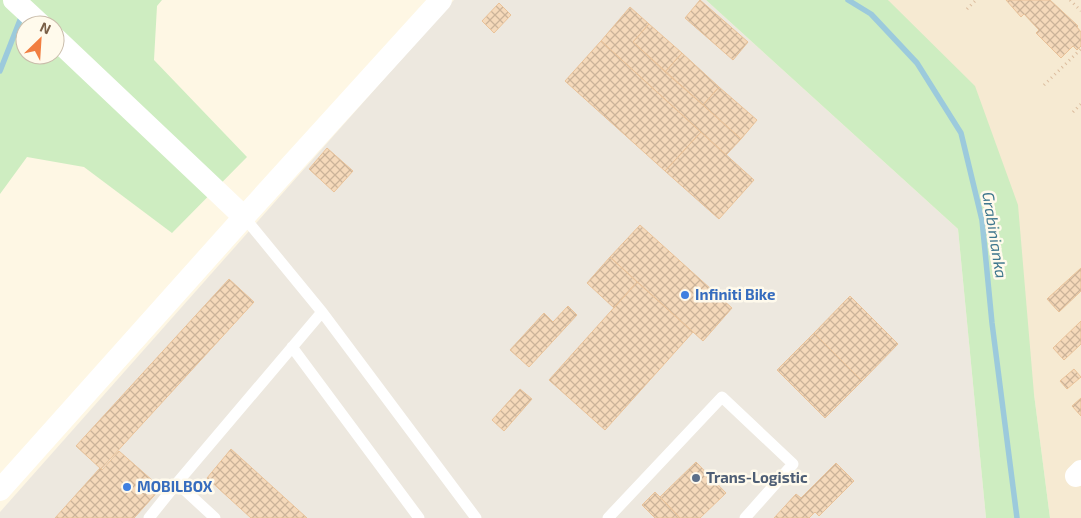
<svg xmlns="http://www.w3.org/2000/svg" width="1081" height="518" viewBox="0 0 1081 518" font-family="'Exo 2',sans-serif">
	<defs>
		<pattern id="building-cross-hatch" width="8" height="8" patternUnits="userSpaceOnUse" patternTransform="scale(1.25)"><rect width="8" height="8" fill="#f5d9ba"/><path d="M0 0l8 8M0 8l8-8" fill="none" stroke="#cbb399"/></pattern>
	</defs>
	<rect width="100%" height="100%" fill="#fef7e4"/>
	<path fill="#f6ead2" d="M888,0H1081V518H1050L1034,394Z"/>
	<path fill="#ede8df" d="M454,0H706L958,229L986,518H0V512Z"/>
	<path fill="#ceedc1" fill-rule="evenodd" d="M0,0H162L157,6L154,60L247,157L172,233L84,167L27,157L0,194ZM25,25H55V55H25Z
		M706,0H888L975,86L1018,205L1034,394L1050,518H986L958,229Z"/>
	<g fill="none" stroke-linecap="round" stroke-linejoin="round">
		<path stroke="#9ccadc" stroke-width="5.5" d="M848,0L871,14L917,63L961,133L982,220L992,323L1017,518
			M0,71L22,15"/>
	</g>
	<path fill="url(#building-cross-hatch)" stroke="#e9c299" d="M700,0L748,42L733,60L685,18Z
		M1006,0H1050L1078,26L1077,27L1081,32V46L1077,50L1073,46L1061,58L1036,33L1039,30L1024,14L1021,17Z
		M499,3L511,15L494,33L482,21Z
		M630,7L649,24L633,42L741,139L726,155L601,41Z
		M649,24L682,53L665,72L633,42Z
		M601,41L701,132L665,171L565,81Z
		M682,53L719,87L703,105L665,72Z
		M719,87L757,120L741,139L703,105Z
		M701,132L754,180L719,219L665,171Z
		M327,148L353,171L334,192L309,169Z
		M640,225L732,308L703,341L610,257Z
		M610,257L637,282L614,308L587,283Z
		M1081,268V291L1059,312L1047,299Z
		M229,279L254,302L101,469L76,446Z
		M637,282L693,332L605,430L549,380Z
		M850,296L898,344L862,381L814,333Z
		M568,306L577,315L529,367L510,350L544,313L553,322Z
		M1081,321V344L1064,360L1053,348Z
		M814,333L862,381L825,418L777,370Z
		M1074,369L1081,377L1067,389L1060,381Z
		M520,389L532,399L504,431L492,420Z
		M1081,398V416L1072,406Z
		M231,449L307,518H251L207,478Z
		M119,451L161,488L134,518H55L100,468L102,470Z
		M696,462L726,493L700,518H680L660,497Z
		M836,463L854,481L819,516L815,512L809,518H774L796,494L801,498Z
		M655,492L660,497L680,518H655L642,505Z"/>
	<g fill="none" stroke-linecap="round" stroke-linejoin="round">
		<path stroke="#dbbc9d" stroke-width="3" stroke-dasharray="1 4" stroke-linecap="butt" d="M1070,0L1081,11
			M967,9L976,0
			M1044,85L1081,49
			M1073,112L1081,104"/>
		<path stroke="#fff" stroke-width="11" d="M244,217L322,312L476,518
			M292,347L419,518
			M149,518L177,483
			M215,518L177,483L322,312
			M608,518L722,397L793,464L745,518"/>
		<path stroke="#fff" stroke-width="22" d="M14,0L41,25
			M55,38L244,217
			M1076,476L1081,471
			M0,490L244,217L441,0"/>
	</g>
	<g fill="#3f7fe0" stroke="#fffaec" stroke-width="2">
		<circle cx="685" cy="295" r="5"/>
		<circle cx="127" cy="487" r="5"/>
	</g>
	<circle fill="#5c6f8a" stroke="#fffaec" stroke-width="2" cx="696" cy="478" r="5"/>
	<g text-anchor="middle" stroke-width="5" stroke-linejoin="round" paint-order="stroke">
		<g font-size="15" font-weight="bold" fill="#366cbe" stroke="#fffaec" text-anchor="start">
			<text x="695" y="300">Infiniti Bike</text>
			<text x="137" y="492">MOBILBOX</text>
		</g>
		<g font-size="15" font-weight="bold" fill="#4e5e75" stroke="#fffaec" text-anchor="start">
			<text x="706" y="483">Trans-Logistic</text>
		</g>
		<g font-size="16" font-style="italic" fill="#3f778e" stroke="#fffaec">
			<text transform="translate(995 235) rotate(81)" y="6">Grabinianka</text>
		</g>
	</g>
	<g transform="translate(40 40) rotate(25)"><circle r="24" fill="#fffaec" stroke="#c9bcaa"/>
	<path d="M0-4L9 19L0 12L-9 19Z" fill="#f17e41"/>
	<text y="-8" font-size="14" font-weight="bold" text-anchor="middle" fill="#795f47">N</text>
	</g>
</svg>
